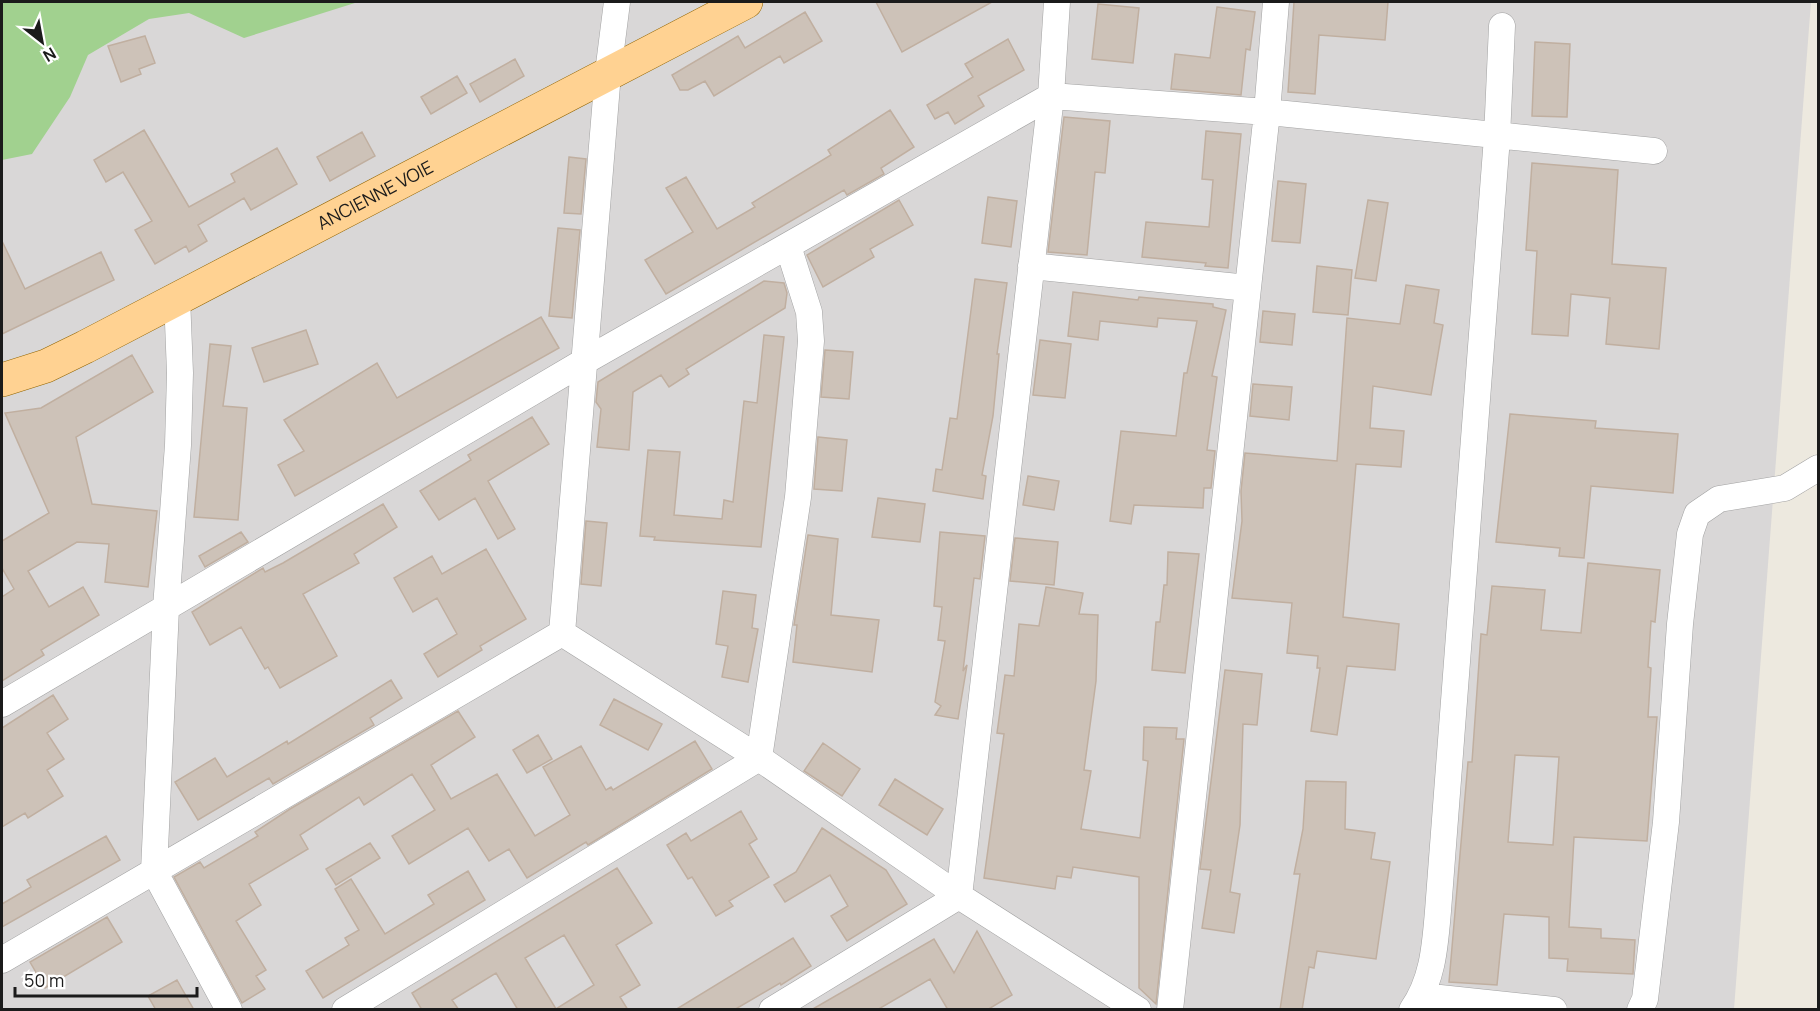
<svg xmlns="http://www.w3.org/2000/svg" width="1820" height="1011" viewBox="0 0 1820 1011" font-family="Manrope,sans-serif">
	<rect width="100%" height="100%" fill="#ede9df"/>
	<path fill="#d9d7d7" d="M2,2H1811L1734,1009L2,1010Z"/>
	<path fill="#a1d18f" d="M2,2H358L244,38L189,13L149,19L88,55L70,97L32,154L2,160Z"/>
	<path fill="#cdc2b8" stroke="#c0afa0" stroke-width="1.5" fill-rule="evenodd" d="M876,2H992L902,52Z
		M1294,2H1388L1385,40L1319,35L1315,94L1288,92Z
		M1098,4L1139,8L1133,63L1092,59Z
		M1217,7L1255,12L1250,50L1246,49L1241,95L1171,89L1175,54L1210,58Z
		M805,12L822,41L784,63L780,56L714,96L705,81L688,90H680L672,75L738,36L745,48Z
		M145,36L155,63L139,69L141,74L121,82L108,46Z
		M1008,39L1024,70L978,96L984,106L955,124L948,112L935,119L927,105L973,77L965,64Z
		M1535,42L1570,44L1567,117L1532,116Z
		M515,59L524,76L480,102L470,84Z
		M457,76L467,93L431,114L421,97Z
		M890,110L914,147L881,168L884,174L847,195L844,190L666,294L645,260L693,232L666,188L686,177L717,229L755,207L752,203L831,155L828,150Z
		M1064,117L1110,121L1105,173L1095,172L1087,255L1048,252Z
		M144,130L189,207L235,182L231,174L277,148L297,184L251,210L244,198L198,225L207,241L189,252L186,246L155,264L135,230L152,221L123,172L106,182L94,160Z
		M1206,131L1241,134L1228,268L1205,266L1206,263L1142,257L1146,222L1209,227L1213,180L1202,179Z
		M362,132L375,156L330,181L317,157Z
		M569,157L586,159L581,214L564,213Z
		M1532,163L1618,170L1612,264L1666,268L1659,349L1606,344L1610,298L1571,294L1568,336L1532,334L1537,251L1526,250Z
		M1278,181L1306,184L1300,243L1272,241Z
		M988,197L1017,201L1011,247L982,243Z
		M899,200L913,225L870,249L874,257L823,287L807,255Z
		M1368,200L1388,203L1376,281L1355,278Z
		M558,228L580,230L572,318L549,316Z
		M2,241L25,289L101,252L114,280L2,334Z
		M1317,266L1352,270L1348,315L1313,312Z
		M975,279L1007,283L997,354H999L993,416L982,475L986,476L983,499L933,491L936,469L942,470L950,418L957,419Z
		M764,281L784,283L787,293L785,308L686,369L689,374L669,387L661,375L633,392L629,450L597,447L601,409L596,402L598,382Z
		M1406,285L1439,290L1434,323L1443,325L1431,395L1373,386L1370,428L1404,431L1401,467L1356,464L1343,617L1399,624L1395,670L1347,666L1337,735L1311,731L1320,668H1317L1318,656L1287,653L1292,603L1232,598L1242,521L1241,491L1245,453L1337,461L1347,318L1400,324Z
		M1073,292L1138,300L1139,297L1213,304V307L1226,310L1212,376L1217,377L1207,450L1215,451L1211,488H1204L1203,508L1134,505L1131,524L1110,521L1121,431L1176,436L1184,373H1187L1197,321L1158,318L1157,327L1100,321L1098,340L1068,336Z
		M1263,311L1295,314L1292,345L1260,342Z
		M541,317L559,348L295,496L278,465L304,451L284,420L377,363L397,398Z
		M306,330L318,364L264,382L252,348Z
		M764,335L784,337L761,547L654,540L655,537L640,536L648,450L680,452L674,515L722,519L724,500L733,502L744,401L757,403Z
		M1040,340L1071,344L1065,398L1033,395Z
		M210,344L231,346L223,406L247,408L238,520L194,517Z
		M825,350L853,352L849,399L821,397Z
		M132,355L153,392L76,437L92,504L157,511L148,587L105,582L109,544L77,542L28,571L49,607L83,587L99,615L41,650L44,655L2,681V597L14,589L2,568V541L49,513L5,413L41,408Z
		M1253,384L1292,387L1289,420L1250,416Z
		M1510,414L1596,421L1595,428L1678,434L1673,493L1591,486L1584,558L1559,556L1560,548L1496,542Z
		M532,417L549,444L488,481L515,529L498,539L475,498L439,520L420,491L471,460L468,455Z
		M818,437L847,440L842,491L814,489Z
		M1028,476L1059,481L1054,510L1023,505Z
		M878,498L925,504L920,542L872,537Z
		M383,504L397,527L354,554L359,563L303,594L337,656L280,688L268,667L265,669L241,627L210,645L192,612L263,568L265,572L283,563Z
		M586,521L607,523L601,586L581,584Z
		M241,532L248,542L205,567L199,556Z
		M940,532L985,536L980,579L974,578L963,671L967,665L958,719L935,715L941,706L935,702L945,641L938,640L942,607L934,606Z
		M808,535L838,539L831,615L879,620L872,672L793,662L797,625H794Z
		M1015,538L1058,542L1054,585L1010,581Z
		M486,549L526,619L480,646L482,650L438,677L424,654L457,634L437,598L413,612L394,578L432,556L442,574Z
		M1168,552L1199,554L1185,673L1152,670L1156,622H1160L1164,585H1167Z
		M1588,563L1660,570L1655,622L1651,621L1648,667L1651,668L1648,717H1657L1647,841L1574,837L1569,927L1601,929V938L1635,940L1633,974L1567,971L1568,959L1549,958V917L1504,914L1497,985L1449,982L1468,762H1472L1481,634L1487,635L1492,586L1545,590L1541,630L1581,633ZM1515,755L1559,757L1553,845L1508,842Z
		M1046,587L1083,593L1079,614L1098,615L1096,681L1084,770L1091,771L1081,829L1140,838L1148,761L1143,760L1144,727L1177,728L1176,739H1184L1156,1004L1139,988V877L1073,867L1071,878L1057,876L1055,889L984,878L1004,734L997,733L1005,675L1014,676L1019,624L1039,626Z
		M723,591L756,595L752,628L758,629L748,682L722,677L728,646L716,644Z
		M1225,670L1262,674L1257,725L1243,724L1240,825L1230,892L1240,894L1234,933L1202,928L1211,870L1200,869Z
		M391,680L402,698L370,718L374,725L273,784L269,778L198,820L175,782L215,758L227,777L287,741L288,744Z
		M53,695L68,719L47,733L64,759L47,770L63,796L28,818L25,813L2,827V728Z
		M614,699L662,724L648,750L600,725Z
		M458,711L475,737L431,765L451,799L497,774L535,836L570,815L543,767L581,746L606,790L611,787L613,790L695,741L712,769L588,845L586,842L527,878L509,849L489,861L468,828L409,864L392,836L435,810L412,774L364,805L359,797L300,835L308,849L249,884L261,905L236,921L266,970L256,976L265,989L242,1003L174,877L200,862L204,868L258,836L255,832L290,809Z
		M538,735L552,759L527,773L513,750Z
		M823,743L860,769L842,796L804,771Z
		M895,779L943,809L927,835L879,805Z
		M1306,781L1346,782L1345,829L1375,833L1371,859L1390,862L1376,959L1317,951L1314,968L1309,967L1302,1010H1280L1300,874H1294L1303,829Z
		M741,811L757,839L749,844L769,877L729,901L733,906L716,916L692,877L688,879L667,845L686,833L691,841Z
		M822,828L886,870L907,904L847,941L831,916L848,906L830,875L785,902L774,885L796,872Z
		M106,836L120,860L2,927V904L31,887L27,880Z
		M370,843L380,858L336,885L326,869Z
		M617,868L652,923L616,945L640,985L620,997L628,1010H518L496,973L452,1000L459,1010H422L412,993ZM564,935L594,985L556,1009L525,958Z
		M468,871L485,900L323,998L306,971L349,945L345,938L359,930L335,889L351,879L385,934L434,904L428,895Z
		M107,917L122,942L45,988L30,962Z
		M977,931L1012,995L987,1010H948L930,979L877,1010H811L934,939L954,973Z
		M793,938L811,966L781,985L780,983L734,1010H675Z
		M177,980L194,1010H156L148,996Z"/>
	<g fill="none" stroke-linecap="round" stroke-linejoin="round">
		<g stroke="#a2a2a2" stroke-width="27">
			<path id="street" d="M1031,266L1248,288
				M177,297L180,373L178,445L166,608L154,871L229,1010
				M562,633L759,758L959,896L1138,1010
				M562,633L608,73L617,2
				M2,704L585,361L1051,96L1267,112L1654,151
				M2,960L562,633
				M1421,996L1554,1010
				M345,1010L759,758L798,497L811,341L809,312L788,246
				M772,1010L959,896L1051,96L1057,2
				M1170,1010L1267,112L1276,2
				M1412,1010C1433,980 1435,946 1438,911L1497,137L1502,26
				M1640,1010L1645,999L1666,822L1680,624L1690,534L1697,514L1719,499L1785,488L1818,468"/>
		</g>
		<g stroke="#916400" stroke-width="34">
			<g id="primary">
				<path id="s1" d="M2,380L46,366L85,347L746,2"/>
			</g>
		</g>
		<use href="#street" stroke="#fff" stroke-width="26"/>
		<use href="#primary" stroke="#ffd292" stroke-width="33"/>
	</g>
	<g text-anchor="middle" stroke-width="5" stroke-linejoin="round" paint-order="stroke">
		<g font-size="18" fill="#1b1b1b" stroke="#fff">
			<text dy="6" stroke="none"><textPath href="#s1" startOffset="417">ANCIENNE VOIE</textPath></text>
		</g>
	</g>
	<rect width="1820" height="1011" fill="none" stroke="#1b1b1b" stroke-width="6"/>
	<g transform="translate(42 42) rotate(149)" stroke="#ffffff" stroke-width="4.5" paint-order="stroke">
	<path d="M0-4.5L10 22L0 15L-10 22Z" fill="#1b1b1b"/>
	<text y="-9" font-size="16" font-weight="bold" text-anchor="middle" fill="#1b1b1b">N</text>
	</g>
	<path d="M15 987v9h182v-9" fill="none" stroke="#1b1b1b" stroke-width="3"/>
	<text x="24" y="987" font-size="18" fill="#1b1b1b" stroke="#ffffff" stroke-width="4.5" paint-order="stroke">50 m</text>
</svg>
